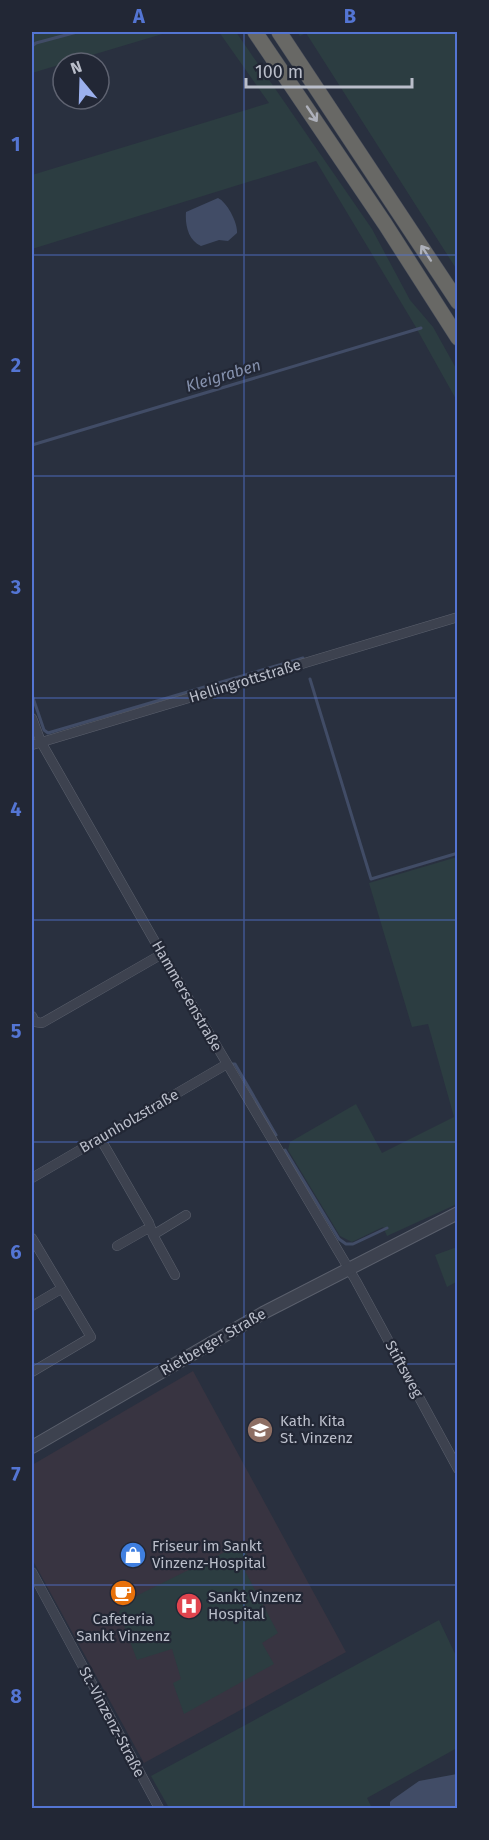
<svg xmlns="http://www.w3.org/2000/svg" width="489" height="1840" viewBox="0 0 489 1840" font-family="'Fira Sans',sans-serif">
	<rect width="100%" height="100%" fill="#29303f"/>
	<path fill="#383441" d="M193,1371L346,1652L144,1763L32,1559V1465Z"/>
	<path fill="#2c3d41" d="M32,32H169L32,73Z
		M219,32H236L372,229L410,300L433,327L457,370V401L414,324L316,161L32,249V175L269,103Z
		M297,32H457V270L306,33L300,36Z
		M457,857V1204L387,1236L383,1227L352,1242L340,1236L288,1150L290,1142L356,1104L382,1153L454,1117L428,1024L412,1027L369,883Z
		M457,1247V1284L456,1282L447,1287L435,1255Z
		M241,1544L253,1565L245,1571L278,1633L262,1643L274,1664L184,1714L173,1683L181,1679L172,1649L137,1660L119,1612L126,1601Z
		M439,1620L457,1658V1748L367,1798L372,1808H169L151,1776Z"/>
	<path fill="#414c66" d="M218,198C227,202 238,223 237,233L228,241L219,240L201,246C188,240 185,225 186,212Z
		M457,1774V1808L390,1807V1802L392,1800L419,1781Z"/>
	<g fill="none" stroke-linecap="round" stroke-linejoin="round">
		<path stroke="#414c66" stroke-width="3" d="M32,46L36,43L77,32
			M32,445L421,328
			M310,679L371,879L458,853
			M32,695L44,730L48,733L303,658
			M232,1064H235L276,1135
			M285,1150L339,1239L346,1244H353L387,1228"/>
		<g stroke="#5b606d" stroke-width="10">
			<path id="minor" d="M32,718L41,742L162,954L356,1281L458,1469
				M32,745L458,617
				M32,1016L35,1022L42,1023L162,954
				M100,1138L149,1223L153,1235L175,1275
				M32,1178L227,1064
				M153,1235L186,1215
				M32,1238L91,1337L32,1372
				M117,1246L145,1230L151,1228
				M32,1306L61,1289
				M32,1572L159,1808"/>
		</g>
		<g stroke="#5b606d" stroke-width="14">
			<path id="tertiary" d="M32,1447L263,1313L458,1213"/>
		</g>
		<g stroke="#484d5a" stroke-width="16">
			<path id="trunk" d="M255,32L385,224L458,338
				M279,32L458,302"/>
		</g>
		<use href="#minor" stroke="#3d424f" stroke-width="9"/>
		<use href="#tertiary" stroke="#3d424f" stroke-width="12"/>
		<use href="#trunk" stroke="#686865" stroke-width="15"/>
	</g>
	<defs><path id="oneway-shaft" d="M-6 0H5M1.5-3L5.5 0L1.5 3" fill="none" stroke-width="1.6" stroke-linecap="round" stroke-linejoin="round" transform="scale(1.5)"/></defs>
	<g stroke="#aeb1bb">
		<use href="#oneway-shaft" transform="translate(312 114) rotate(56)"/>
		<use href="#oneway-shaft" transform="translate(426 253) rotate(-123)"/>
	</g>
	<path fill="none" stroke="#5475d3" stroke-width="1.5" stroke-opacity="0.55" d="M244,32V1808M32,255H458M32,476H458M32,698H458M32,920H458M32,1142H458M32,1364H458M32,1585H458"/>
	<defs>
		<g id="school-disc" transform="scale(1.35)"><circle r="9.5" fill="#8d6e63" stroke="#222735"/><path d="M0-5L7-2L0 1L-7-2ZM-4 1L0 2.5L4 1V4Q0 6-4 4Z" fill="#fff"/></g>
		<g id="shop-disc" transform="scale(1.35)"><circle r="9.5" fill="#3f7fe0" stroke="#222735"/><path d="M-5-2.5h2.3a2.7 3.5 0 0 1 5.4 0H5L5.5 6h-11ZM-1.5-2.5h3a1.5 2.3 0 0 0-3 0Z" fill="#fff"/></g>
		<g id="cafe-disc" transform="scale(1.35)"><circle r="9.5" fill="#e8710a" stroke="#222735"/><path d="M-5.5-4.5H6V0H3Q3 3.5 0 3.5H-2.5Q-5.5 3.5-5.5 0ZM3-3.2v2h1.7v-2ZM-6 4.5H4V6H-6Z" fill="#fff"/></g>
		<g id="hospital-disc" transform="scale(1.35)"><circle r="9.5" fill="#e0444e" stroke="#222735"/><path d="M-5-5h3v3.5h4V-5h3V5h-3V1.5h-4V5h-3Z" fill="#fff"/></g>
	</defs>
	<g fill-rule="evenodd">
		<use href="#school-disc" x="260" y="1430"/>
		<use href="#shop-disc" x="133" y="1555"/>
		<use href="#cafe-disc" x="123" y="1593"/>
		<use href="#hospital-disc" x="189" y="1606"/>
	</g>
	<g text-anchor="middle" stroke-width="4.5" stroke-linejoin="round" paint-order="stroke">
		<g font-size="15" fill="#babeca" stroke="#222735">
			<text transform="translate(245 681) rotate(-17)" y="5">Hellingrottstraße</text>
			<text transform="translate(187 996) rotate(60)" y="5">Hammersenstraße</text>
			<text transform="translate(129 1121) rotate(-30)" y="5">Braunholzstraße</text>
			<text transform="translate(213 1342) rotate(-30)" y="5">Rietberger Straße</text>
			<text transform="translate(404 1369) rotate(61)" y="5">Stiftsweg</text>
			<text transform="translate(112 1722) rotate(62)" y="5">St.-Vinzenz-Straße</text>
		</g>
		<g font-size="15" fill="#babeca" stroke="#222735" text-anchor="start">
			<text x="280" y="1426">Kath. Kita<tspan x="280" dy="17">St. Vinzenz</tspan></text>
			<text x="152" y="1551">Friseur im Sankt<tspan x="152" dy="17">Vinzenz-Hospital</tspan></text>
			<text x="208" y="1602">Sankt Vinzenz<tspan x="208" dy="17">Hospital</tspan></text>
			<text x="123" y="1624" text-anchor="middle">Cafeteria<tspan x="123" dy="17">Sankt Vinzenz</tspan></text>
		</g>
		<g font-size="16" font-style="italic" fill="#8591ad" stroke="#222735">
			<text transform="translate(223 375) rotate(-17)" y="6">Kleigraben</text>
		</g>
	</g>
	<rect width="489" height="1840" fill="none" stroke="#222735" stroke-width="66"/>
	<g transform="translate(81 81) rotate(341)"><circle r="28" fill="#222735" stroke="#5f6371" stroke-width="1.5"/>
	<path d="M0-4.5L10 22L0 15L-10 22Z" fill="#9bb0ed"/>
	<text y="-9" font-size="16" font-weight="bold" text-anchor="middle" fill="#babeca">N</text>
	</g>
	<path d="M246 78v9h166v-9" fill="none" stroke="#babeca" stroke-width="3"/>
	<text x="255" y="78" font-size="18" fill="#babeca" stroke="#222735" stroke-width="4.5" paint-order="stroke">100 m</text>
	<rect x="33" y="33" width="423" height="1774" fill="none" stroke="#5475d3" stroke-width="2"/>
	<g font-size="20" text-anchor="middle" font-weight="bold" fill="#5475d3">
		<text x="139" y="23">A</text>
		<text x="350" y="23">B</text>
		<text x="16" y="151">1</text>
		<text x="16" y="372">2</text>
		<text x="16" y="594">3</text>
		<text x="16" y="816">4</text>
		<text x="16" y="1038">5</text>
		<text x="16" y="1259">6</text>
		<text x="16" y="1481">7</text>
		<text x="16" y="1703">8</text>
	</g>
</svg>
